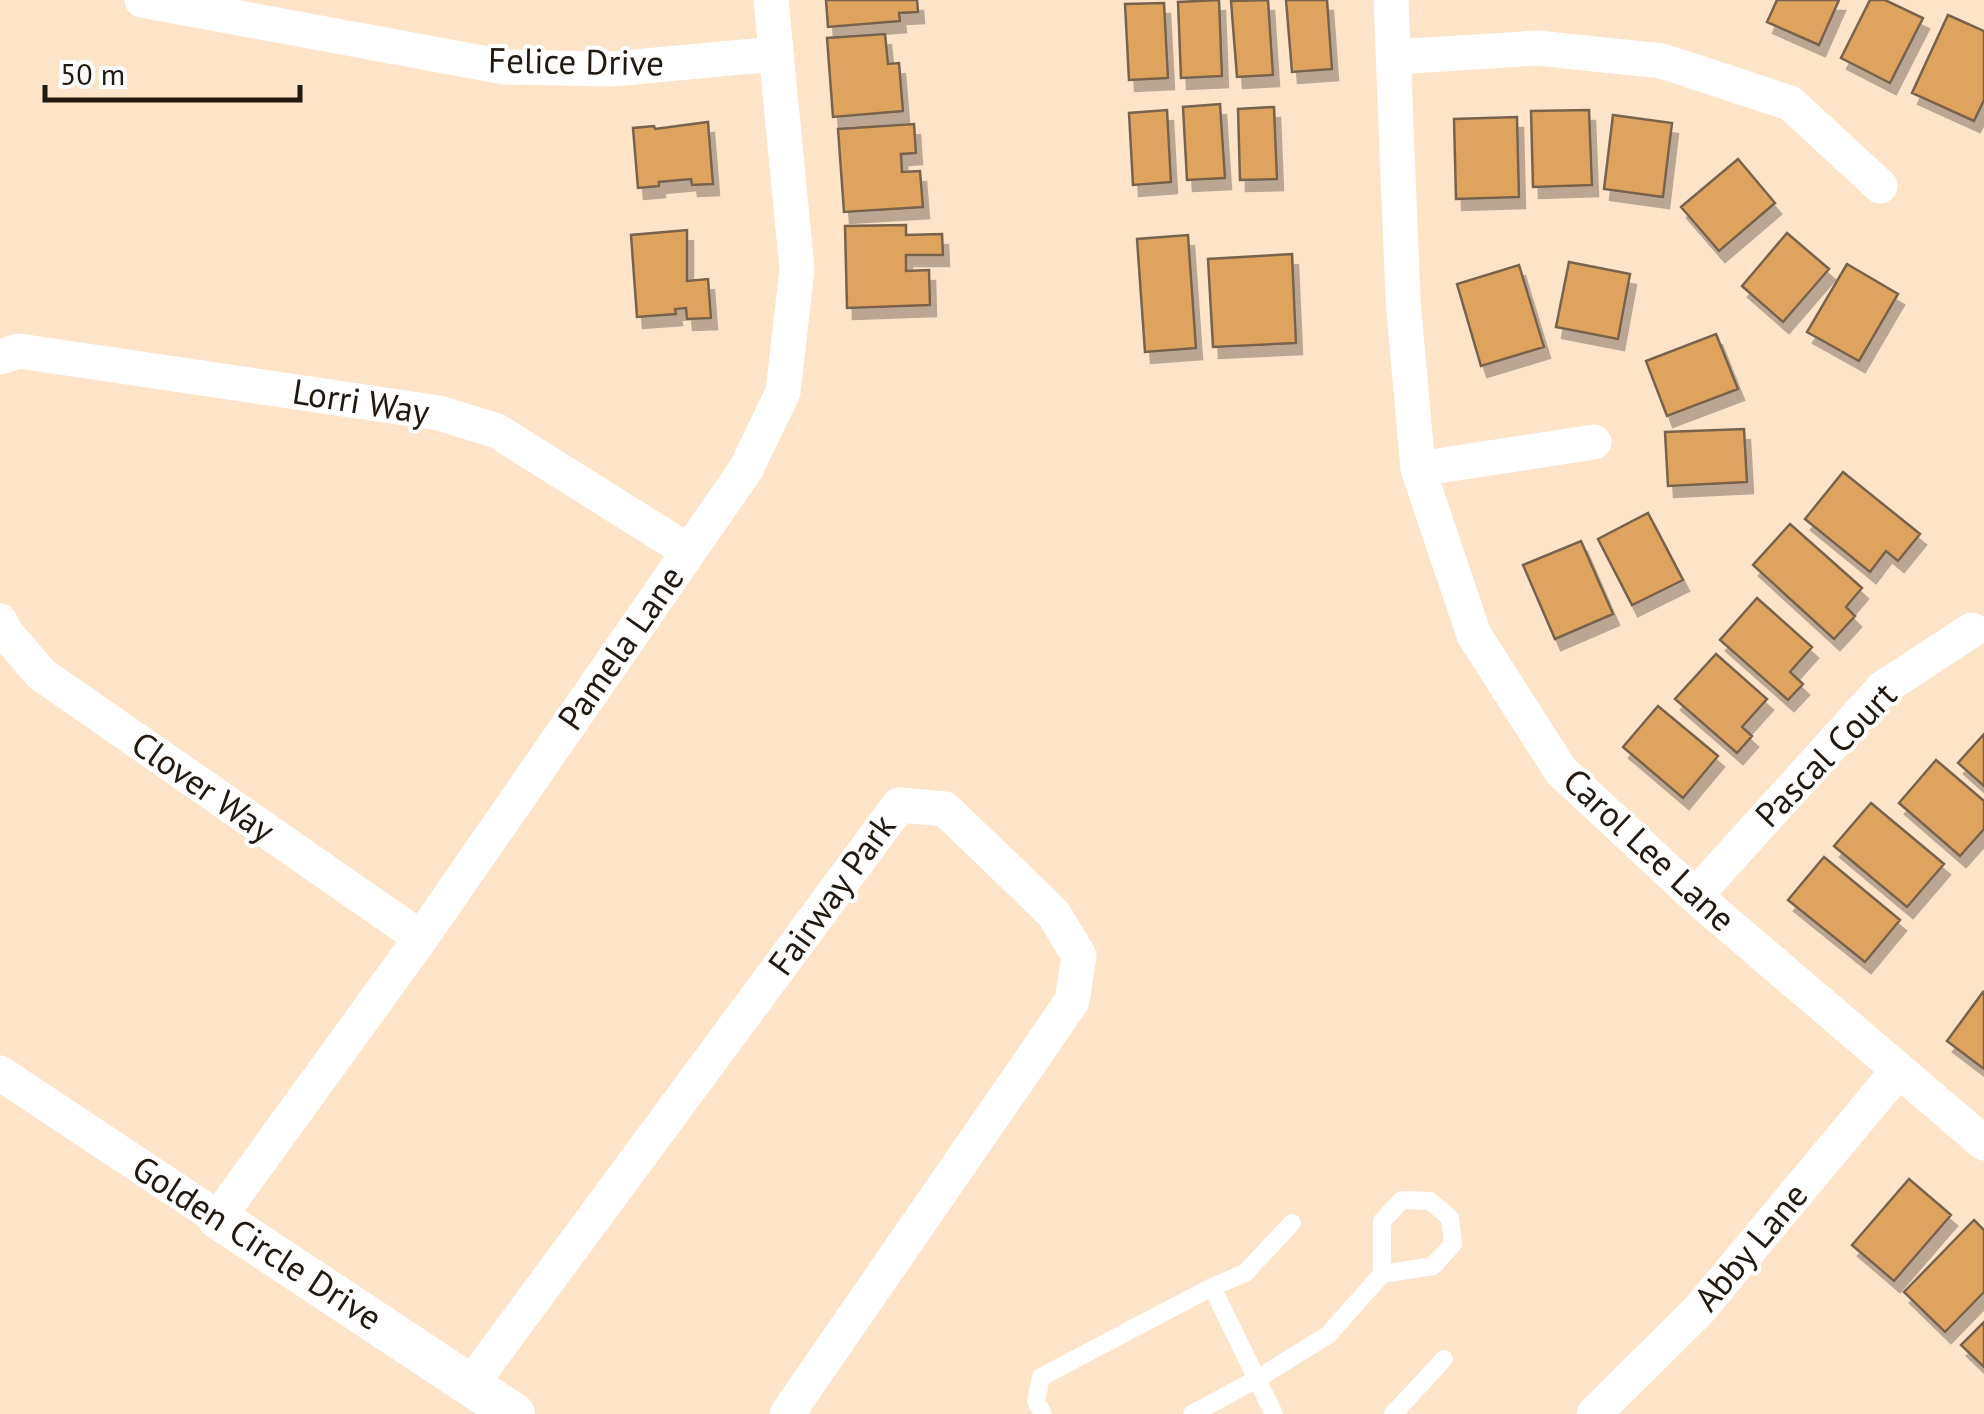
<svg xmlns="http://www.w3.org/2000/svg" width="1984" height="1414" viewBox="0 0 1984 1414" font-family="'PT Sans',sans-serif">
	<defs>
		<filter id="shadow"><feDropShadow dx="6" dy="11" stdDeviation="0" flood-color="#0004"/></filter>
	</defs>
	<rect width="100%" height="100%" fill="#fde3c8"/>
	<path fill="#dfa360" stroke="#79624b" stroke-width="2.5" filter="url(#shadow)" d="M826,0H917L918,12L899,13L900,21L828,27Z
		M1219,0L1222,76L1181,78L1178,2Z
		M1268,0L1273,75L1237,77L1231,1Z
		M1286,0H1327L1332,69L1292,72Z
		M1777,0H1839L1819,45L1767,22Z
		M1870,0H1885L1923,18L1890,83L1841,58Z
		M1164,3L1168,78L1129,80L1125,4Z
		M1948,15L1984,31V100L1974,121L1912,93Z
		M885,34L888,64L899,63L903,111L833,117L827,38Z
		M1220,104L1225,178L1187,180L1183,107Z
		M1274,107L1277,179L1240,180L1238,109Z
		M1167,110L1171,182L1133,185L1129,113Z
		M1589,110L1592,185L1533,187L1531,111Z
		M1613,115L1672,123L1663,197L1604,189Z
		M1517,117L1519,197L1456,199L1454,119Z
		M708,122L713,184L692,185L691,179L659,182V186L638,188L633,128L654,126L655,129Z
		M914,124L916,153L901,154L902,172L920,171L923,207L844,212L838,129Z
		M1738,159L1775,203L1719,251L1681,207Z
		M906,225V235L942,234L943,255H906V271L929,270L930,305L847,308L845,226Z
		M687,230V281L708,279L711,318L687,319L686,308L675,309L676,314L637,317L631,235Z
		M1787,233L1829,269L1783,322L1742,286Z
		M1188,235L1196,348L1145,352L1137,239Z
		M1292,254L1296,343L1213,347L1208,259Z
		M1569,262L1630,274L1618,339L1556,327Z
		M1847,264L1898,294L1859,361L1807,332Z
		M1519,265L1544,347L1481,366L1457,284Z
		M1716,334L1738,389L1667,416L1646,361Z
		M1744,429L1747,482L1668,486L1665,432Z
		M1843,472L1920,534L1898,561L1886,551L1870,572L1805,519Z
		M1648,513L1683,580L1632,605L1598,539Z
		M1790,524L1862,588L1846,607L1855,616L1834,639L1753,565Z
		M1581,541L1613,614L1555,639L1523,565Z
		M1757,598L1812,647L1790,672L1803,684L1788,700L1720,640Z
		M1716,654L1767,699L1742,727L1752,736L1737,753L1675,699Z
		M1658,706L1718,756L1683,798L1623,747Z
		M1984,734V786L1958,763Z
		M1936,760L1984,801V829L1960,856L1899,803Z
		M1871,803L1944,864L1907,907L1834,846Z
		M1824,857L1900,920L1865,962L1788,900Z
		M1983,992L1984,993V1069L1947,1041Z
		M1909,1179L1951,1215L1894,1281L1852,1245Z
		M1974,1220L1984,1230V1292L1945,1332L1904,1292Z
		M1984,1322V1367L1961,1345Z"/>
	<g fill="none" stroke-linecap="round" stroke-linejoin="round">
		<path stroke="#fff" stroke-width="18" d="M1212,1287L1245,1273L1292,1223
			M1043,1414L1036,1401L1041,1377L1212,1287L1274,1414
			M1192,1414L1257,1379L1328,1335L1382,1274L1433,1266L1453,1244L1450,1218L1430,1201L1402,1200L1382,1221V1274
			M1393,1414L1444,1359"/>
		<path stroke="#fff" stroke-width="35" d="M142,0L504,67L613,69L775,54
			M1391,0L1403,300L1418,469L1474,635L1561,771L1695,896L1984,1143
			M1394,57L1537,48L1662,61L1790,103L1880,186
			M0,357L19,351L439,413L497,431L688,551
			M1418,469L1594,442
			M0,621L5,632L41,674L421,938
			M1695,896L1883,688L1972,630
			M0,1073L218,1218L421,938L746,469L783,392L797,269L771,0
			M471,1384L899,805L945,809L1054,914L1079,956L1072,1001L787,1414
			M1594,1414L1699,1310L1898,1071"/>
		<path stroke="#fff" stroke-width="42" d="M218,1218L514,1414"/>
	</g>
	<g text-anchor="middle" stroke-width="8" stroke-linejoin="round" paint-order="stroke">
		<g font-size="35" fill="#21180f" stroke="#fff">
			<text transform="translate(576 62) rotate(1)" y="12">Felice Drive</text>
			<text transform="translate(361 402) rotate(9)" y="12">Lorri Way</text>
			<text transform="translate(621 648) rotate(-55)" y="12">Pamela Lane</text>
			<text transform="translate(1826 755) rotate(-46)" y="12">Pascal Court</text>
			<text transform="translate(203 787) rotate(35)" y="12">Clover Way</text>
			<text transform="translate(1649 850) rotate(43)" y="12">Carol Lee Lane</text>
			<text transform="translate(832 895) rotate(-54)" y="12">Fairway Park</text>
			<text transform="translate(257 1243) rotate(33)" y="12">Golden Circle Drive</text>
			<text transform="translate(1751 1247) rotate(-50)" y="12">Abby Lane</text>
		</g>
	</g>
	<path d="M45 85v15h255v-15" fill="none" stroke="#21180f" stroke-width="5"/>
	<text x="60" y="85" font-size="30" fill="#21180f" stroke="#ffffff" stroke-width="8" paint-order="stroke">50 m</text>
</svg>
